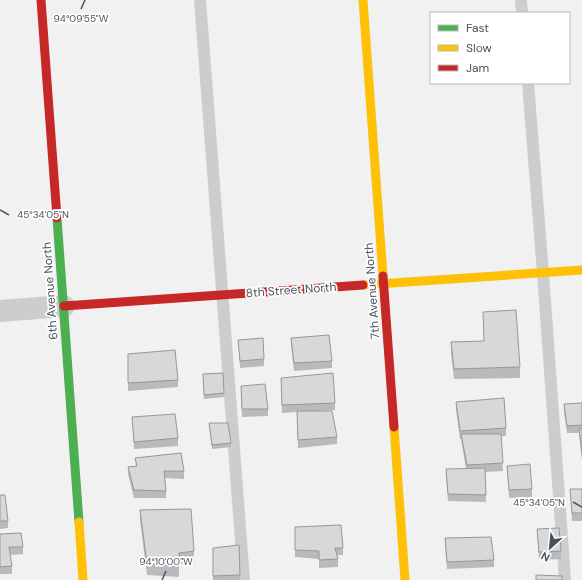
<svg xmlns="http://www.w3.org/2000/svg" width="582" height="580" viewBox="0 0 582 580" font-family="'DM Sans',sans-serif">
	<rect width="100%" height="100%" fill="#f1f1f1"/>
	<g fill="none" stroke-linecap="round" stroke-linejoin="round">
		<path stroke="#cccdcf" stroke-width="12" d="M200,0L244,580
			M521,0L522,13
			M528,83L543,273L565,580"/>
		<path stroke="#cccdcf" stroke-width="22" d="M0,311L64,306"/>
		<path stroke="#4caf50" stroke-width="9" d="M57,218L79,522"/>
		<path stroke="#ffc107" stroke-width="9" d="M363,0L383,276
			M363,285L582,270
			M394,427L405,580
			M79,522L83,580"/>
		<path stroke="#c62828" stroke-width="9" d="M41,0L57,218
			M383,276L394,427
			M64,306L363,285"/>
	</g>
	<path fill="#b9babb" d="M291,338L332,361V368L294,371L291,345Z
		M238,340L264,359V366L240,368Z
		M483,341L520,367V378L454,379L451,353V342Z
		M128,354L178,380V387L128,391Z
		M223,373L224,397L204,399L203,374Z
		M281,378L335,403V410L316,411L337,437V444L298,448L297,412L282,413Z
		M241,386L268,409V416L242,417Z
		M456,402L506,428V436H501L503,471L485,472L486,502L448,501L446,477V469H466L461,439H460L456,409Z
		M582,403V461L579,433H567L564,412V404Z
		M132,417L178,438V446L134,449Z
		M209,423L231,443V447L212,449Z
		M135,458L184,471V479L165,478L166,491V498H134L128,474V467L136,466Z
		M507,466L532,489V497L509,498Z
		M570,489H582V521H572Z
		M0,495L8,521V528L0,529Z
		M140,510L194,551V562L179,564V577L147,575L140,520Z
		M295,527L343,548V555H337L338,559V567L319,568V559L295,557Z
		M537,529L561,551V559L539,560Z
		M0,534L23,547V554L10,555L12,566V574H0Z
		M445,538L494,560V567L447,569L445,546Z
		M213,548L240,575V580H213Z"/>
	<path fill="#d7d8da" stroke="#969799" d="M516,310L520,367L454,369L451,342L484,341L483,312Z
		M329,335L332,361L294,363L291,338Z
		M263,338L264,359L240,361L238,340Z
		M175,350L178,380L128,383V354Z
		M223,373L224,393L204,395L203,374Z
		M333,373L335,403L282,405L281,378Z
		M265,384L268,409H242L241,386Z
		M504,398L506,428L460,431L456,402Z
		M582,403V425L567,426L564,404Z
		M297,411H332L337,437L298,440Z
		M175,414L178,438L134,442L132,417Z
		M209,423H228L231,443L212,445Z
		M582,428V454L579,429Z
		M461,434H501L503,463L467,465Z
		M181,453L184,471H164L166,491L134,490L128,467L137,466L135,458Z
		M530,464L532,489L509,490L507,466Z
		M485,468L486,495L448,494L446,469Z
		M570,489H582V513H572Z
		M0,495H5L8,521H0Z
		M191,509L194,551L179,553V566L147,564L140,510Z
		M341,525L343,548H335L338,559L319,560V551L295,550V527Z
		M559,528L561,551L539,552L537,529Z
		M21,533L23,547H9L12,566L0,567V534Z
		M491,537L494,560L447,562L445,538Z
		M239,545L240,575L213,576V548Z
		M536,575L562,576V580H536Z"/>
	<path fill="none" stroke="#4a535c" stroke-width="1.5" d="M81,9L85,0M0,210L9,215M573,502L582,507M162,580L166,571"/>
	<g text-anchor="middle" stroke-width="3.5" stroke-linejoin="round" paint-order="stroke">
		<g font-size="12" fill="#4a535c" stroke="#fff">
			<text transform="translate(291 290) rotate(-4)" y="4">8th Street North</text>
			<text transform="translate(50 291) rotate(-94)" y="4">6th Avenue North</text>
			<text transform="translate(372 291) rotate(-94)" y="4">7th Avenue North</text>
		</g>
	</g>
	<g font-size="10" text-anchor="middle" fill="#4a535c" stroke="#fff" stroke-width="3.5" stroke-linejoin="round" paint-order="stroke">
		<text x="81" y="22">94°09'55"W</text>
		<text x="43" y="218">45°34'05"N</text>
		<text x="539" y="506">45°34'05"N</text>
		<text x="166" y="565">94°10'00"W</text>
	</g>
	<rect x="430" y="12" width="140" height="72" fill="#ffffff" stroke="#b7babe"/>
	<rect x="438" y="25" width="20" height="6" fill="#4caf50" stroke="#b7babe"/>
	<text x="466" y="32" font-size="12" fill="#4a535c">Fast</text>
	<rect x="438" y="45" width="20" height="6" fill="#ffc107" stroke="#b7babe"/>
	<text x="466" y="52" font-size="12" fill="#4a535c">Slow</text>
	<rect x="438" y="65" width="20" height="6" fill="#c62828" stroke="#b7babe"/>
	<text x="466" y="72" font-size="12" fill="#4a535c">Jam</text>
	<g transform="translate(550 548) rotate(207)" stroke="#ffffff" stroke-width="3" paint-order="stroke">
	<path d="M0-3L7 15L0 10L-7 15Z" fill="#4a535c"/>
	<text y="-6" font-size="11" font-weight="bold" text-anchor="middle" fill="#4a535c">N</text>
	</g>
</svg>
